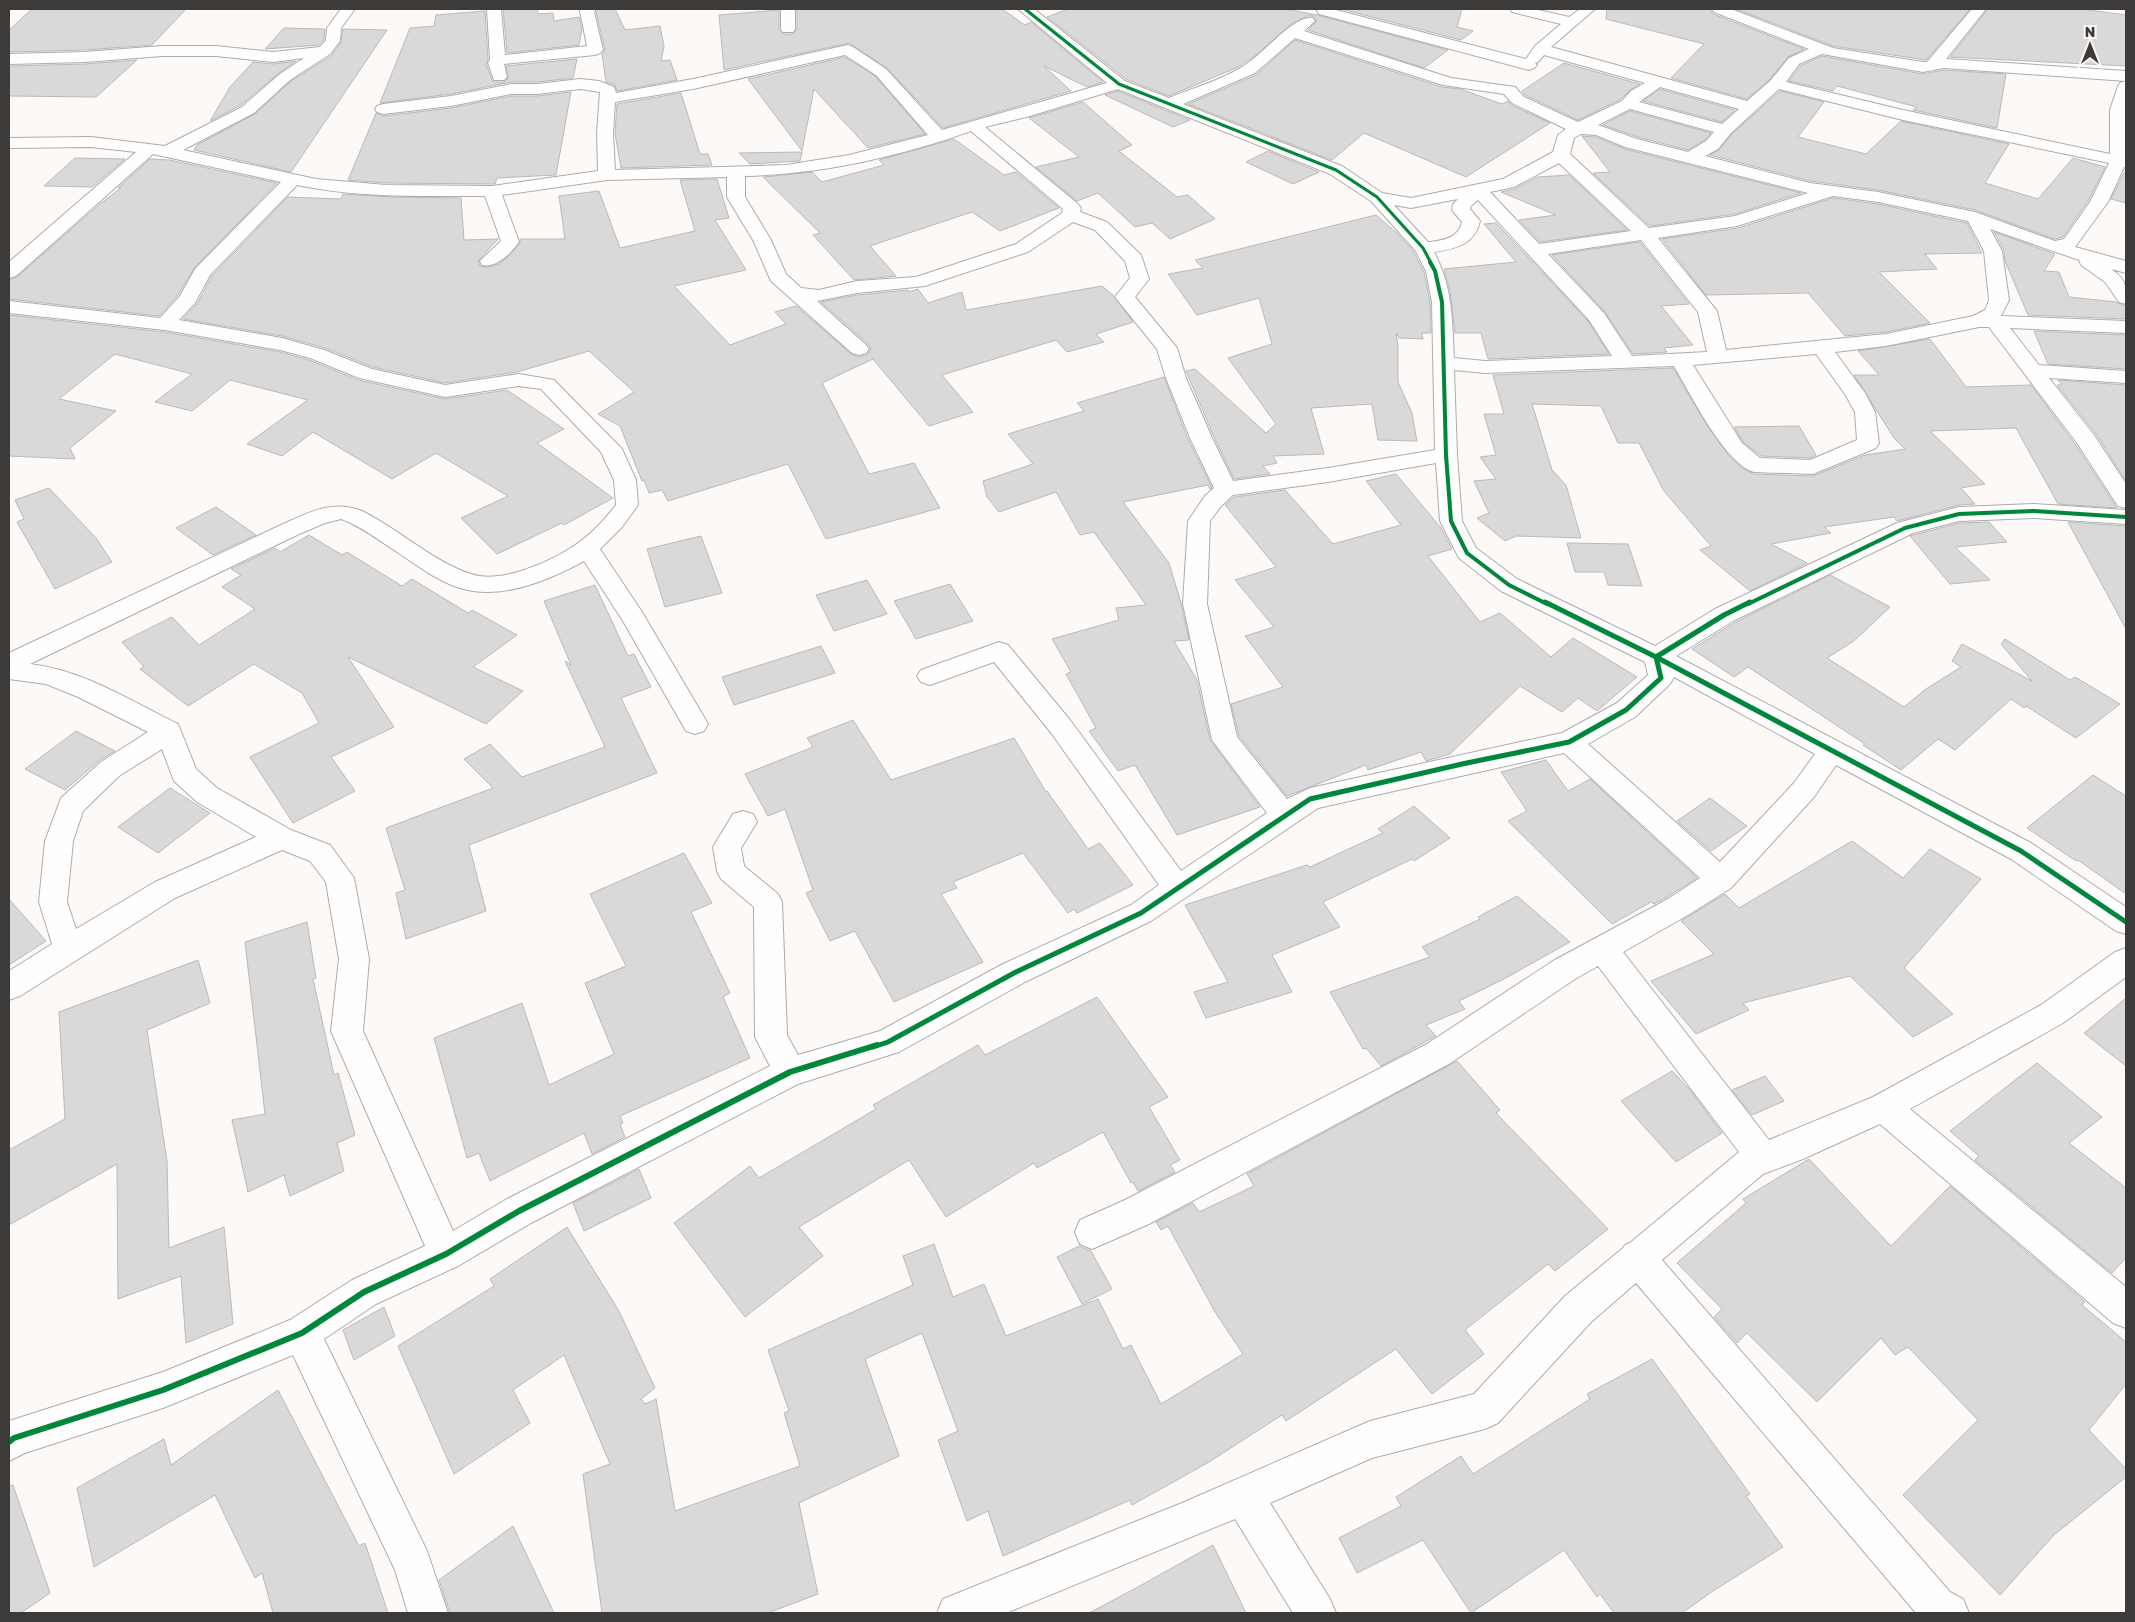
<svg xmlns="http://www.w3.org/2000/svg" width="2135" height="1622" viewBox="0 0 2135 1622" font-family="'Golos Text',sans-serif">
	<rect width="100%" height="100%" fill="#fcf9f7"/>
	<path fill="#dad9d9" stroke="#bbb9b9" d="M32,9H186L152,45L85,50L9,52V30Z
		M503,9H537L538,14L553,13L554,21L579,17L582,29L579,45L507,53Z
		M598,9H615L625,30L660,26L664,46L661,61L670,60L677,80L617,91L615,85L606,82L602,54L605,50L596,12Z
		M797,9H1002L1025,25L1031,22L1103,82L1087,87L1044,66L1071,91L943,128L887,68L849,43L724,70L719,15L779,10V30L783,34H793L797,29Z
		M1068,9H1285L1317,15L1448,50L1424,68L1308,30L1317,21L1313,16H1307L1291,24L1256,55L1236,68L1169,96L1126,79L1047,17Z
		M1341,9H1462L1457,27L1473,31L1461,40Z
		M1607,9H1710L1713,14L1804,49L1788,57L1769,80L1747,99L1671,78L1704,44L1606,19Z
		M1736,9H1970L1926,60L1833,46Z
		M1988,9H2080L2126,15V66L1950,57Z
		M485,11L488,59L486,64L493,82H504L508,78L506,66L577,59L573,78L537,82H511L451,94L380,103L410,28L434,26L436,15Z
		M284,28L325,29L324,39L319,45L265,49Z
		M343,29L387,30L291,172L194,150L197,145L255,114L291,81L331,56L341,42Z
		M1295,40L1442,87L1460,89L1502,104L1508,101L1511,105L1550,123L1466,177L1364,133L1332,160L1188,104L1256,75Z
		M1822,56L1923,74L1944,70L2006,74L1997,128L1913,110L1917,107L1837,86L1833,91L1789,81L1800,66Z
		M845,57L875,76L925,134L868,148L814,89L802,151L748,79Z
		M137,60L96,97L9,96V66L85,64Z
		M296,61L279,73L241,105L210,121L230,87L253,62L273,64Z
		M1564,63L1640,84L1630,90L1621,99L1578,120L1525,95L1522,91Z
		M1660,89L1735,110L1722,122L1643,101Z
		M1118,91L1190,120L1173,127L1105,95Z
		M1780,91L1824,102L1798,137L1866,154L1901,121L2009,144L1985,183L2038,199L2073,158L2105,167L2088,201L2063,237L2055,239L1975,210L1878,190L1810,181L1710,155L1719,150L1732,134Z
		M571,92L556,175L497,178L495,184H492L386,183L348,180L376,113L383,116L451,108L511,96H537Z
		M681,93L700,154H708L712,165L621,168L615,133L617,104Z
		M1083,102L1132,145L1119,151L1177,197L1188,195L1215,219L1170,239L1152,223L1135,227L1098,193L1077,201L1036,167L1079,157L1029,118Z
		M1630,111L1711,133L1705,140L1688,150L1638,137L1603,125Z
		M1582,136L1596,137L1625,149L1801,193L1735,214L1650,226L1593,173L1610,172Z
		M954,139L1004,175L1016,172L1059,208L1000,231L972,212L870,246L896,276L854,280L813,235L820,233L763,177L812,172L822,182L884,165L879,160Z
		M1268,151L1319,172L1293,184L1246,162Z
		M802,152L800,161L750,164L739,153Z
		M75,158L125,159L92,187L44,186Z
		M150,159L170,160L277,183L194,268L178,295L159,316L9,299V280L17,277L100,204L121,188H118Z
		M2124,173H2126V203L2111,199Z
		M1569,175L1627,230L1540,242L1519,220L1556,215L1501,192L1515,189L1537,177Z
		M717,179L729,218L715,220L746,270L674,286L730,345L786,324L775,312L796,306L851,354L858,357L867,355L871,349L868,344L821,302L857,295L908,290L909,292L918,289L928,303L962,292L966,310L1102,286L1114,296L1133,322L1096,334L1104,342L1067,352L1056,340L942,375L973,412L929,426L873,359L822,383L869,474L914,463L940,508L826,539L788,464L668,501L662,490L649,493L644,480L642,481L620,426L598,414L634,392L589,351L517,372L445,383L373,367L325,348L282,336L183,319L197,304L212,276L288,197L341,199L343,194L391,197L461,198L464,240L498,239L478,261L480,266L487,267L499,264L509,256L520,243V239H565L559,196L599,191L620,248L695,231L680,180Z
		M1833,198L1878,204L1967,223L1982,253L1925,254L1937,269L1879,272L1930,323L1886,332L1845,336L1808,293L1706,295L1662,239L1738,228Z
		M1376,215L1397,233L1413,251L1424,272L1430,302L1431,333H1422L1423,339L1399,338L1396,333L1398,346V382L1412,413L1417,441L1378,440L1372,404L1311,408L1324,454L1273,456L1277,463L1263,466L1270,474L1234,479L1214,437L1186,371L1195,369L1266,433L1276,424L1228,358L1272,344L1259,298L1197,315L1168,274L1203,268L1195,260Z
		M1496,223L1588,321L1609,354L1488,359L1481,333H1455L1450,291L1444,269L1516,262L1484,224Z
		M1994,232L2055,254L2044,271L2059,272L2069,297L2116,302L2126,306V319L2028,315L2005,261L2004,250Z
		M1640,242L1689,304L1661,306L1693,345L1664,348L1667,352L1633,354L1605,312L1552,255Z
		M9,315L165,332L280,352L309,360L358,380L445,399L507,390L564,429L537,443L613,498L564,525L562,523L497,554L461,518L508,496L436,453L392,479L313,432L282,456L247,444L308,400L230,380L192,411L155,402L192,374L115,354L59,399L116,411L70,448L75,459L9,456Z
		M2034,331L2126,335V369L2048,364Z
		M1930,339L1966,387L2031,385L2075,444L2117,508L2058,504L2016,428L1930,431L1985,484L1961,488L1975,504L1959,505L1897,521L1894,517L1824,527L1831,533L1771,544L1807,563L1750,591L1700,550L1711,546L1664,491L1639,443H1618L1601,406L1532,404L1552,470L1566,485L1581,538L1516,536L1505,541L1477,518L1489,513L1474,481L1496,479L1480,457L1496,455L1484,414H1504L1493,375L1673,368L1708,427L1730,457L1742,468L1754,474L1813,476L1865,455L1905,449L1894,438L1854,375H1879L1858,351Z
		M1164,377L1188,439L1212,488L1210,489L1208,485L1123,502L1169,563L1181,603L1189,640L1174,641L1197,680L1210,740L1260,807L1177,835L1135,765L1118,771L1089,731L1096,728L1066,674L1071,672L1052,639L1119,620L1116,608L1146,605L1094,532L1080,535L1056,492L999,512L987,497L983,481L1033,464L1008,434L1084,411L1077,403Z
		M2058,380L2126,385V481L2096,434L2057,385H2062Z
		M1799,426L1816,455L1810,458L1761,456L1743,442L1734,427Z
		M1396,474L1441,528L1452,549L1428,556L1480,622L1500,613L1551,657L1573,638L1637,677L1597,711L1578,698L1562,712L1520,686L1450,754L1426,761L1421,752L1368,770L1366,765L1287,796L1239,736L1231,704L1283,687L1245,636L1274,627L1235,580L1276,567L1225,505L1234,497L1285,490L1333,544L1401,525L1366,481Z
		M49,488L96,538L112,562L55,589L17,522L24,519L15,500Z
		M216,507L256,535L213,555L176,528Z
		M1989,522L2007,542L1955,547L1990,580L1950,584L1910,536L1959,523Z
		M2068,522L2126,526V629Z
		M309,535L342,555L347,552L402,586L412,579L468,613L472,610L517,635L473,667L523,691L486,724L348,657L394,727L331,757L355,791L293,823L250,757L319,723L302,693L254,664L188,706L140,669L144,667L122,642L172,617L199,645L255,609L222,587L241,575L231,569L275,548L280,552Z
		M701,536L722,593L665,607L647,549Z
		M1567,543L1628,544L1642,586L1608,585L1604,572H1575Z
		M1830,575L1890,607L1854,641L1827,658L1904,707L1926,689L1961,667L1952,661L1962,644L2032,681L2001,644L2005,639L2070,680L2075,677L2120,704L2076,738L2026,706L2024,708L2011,699L1955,750L1938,739L1901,770L1863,745L1865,744L1748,667L1734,677L1692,649L1734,623Z
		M867,580L887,614L834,631L816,595Z
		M950,584L973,621L916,639L894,601Z
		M595,585L628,656L634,654L651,687L621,698L657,773L469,845L486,911L406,939L396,893L405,890L386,828L493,788L464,759L490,744L522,777L605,747L565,661L571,665L544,601Z
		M821,646L835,673L734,705L722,677Z
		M853,720L891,780L1014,738L1046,792L1047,791L1088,849L1100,843L1133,885L1077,913L1074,909L1068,913L1023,853L953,882L957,888L941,894L983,962L894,1002L855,931L830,941L806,893L813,890L785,809L768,816L745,774L813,747L807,738Z
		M76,731L115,751L100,760L65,790L25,769Z
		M1546,760L1568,791L1590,779L1697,878L1667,897L1654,904L1651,902L1612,924L1508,821L1527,811L1501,772Z
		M2093,775L2126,796V894L2078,860L2076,861L2027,828Z
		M170,788L210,813L158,853L118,827Z
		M1710,798L1747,826L1711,851L1677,821Z
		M1414,806L1450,838L1414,861L1412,859L1323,902L1340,927L1272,955L1292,992L1206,1018L1194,992L1228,982L1185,905L1307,865L1310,867L1383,833L1378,829Z
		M1852,841L1903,878L1930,849L1981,879L1904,968L1953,1014L1913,1037L1850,976L1743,1003L1749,1010L1696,1034L1651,981L1714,954L1681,921L1725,894L1739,908Z
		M684,853L712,903L691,912L730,993L723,997L750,1058L620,1116L623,1123L620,1124L625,1137L592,1154L584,1133L490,1181L479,1153L467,1158L434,1038L522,1003L549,1085L614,1054L585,983L626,966L590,894Z
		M1517,896L1570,942L1504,979L1459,1001L1465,1009L1426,1025L1436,1036L1381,1066L1366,1048L1363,1049L1330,992L1430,957L1422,947L1480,919L1478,917Z
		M9,899L46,941L9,965Z
		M307,922L316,978L313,979L334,1075L338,1073L355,1135L337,1143L344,1171L290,1196L284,1175L248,1192L232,1120L265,1114L245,942Z
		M198,960L210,1003L147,1030L167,1161L169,1248L224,1227L233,1324L186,1343L181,1276L118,1299L117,1164L9,1225V1150L65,1119L59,1012Z
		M1097,997L1168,1097L1149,1107L1180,1160L1170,1165L1175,1172L1138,1191L1133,1182L1131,1183L1103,1132L1037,1168L1034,1163L946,1217L909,1160L799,1227L823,1256L745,1317L674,1223L750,1166L759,1178L876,1109L873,1105L978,1045L985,1055Z
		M2126,998V1066L2084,1033Z
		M1457,1061L1500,1110L1496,1113L1608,1229L1555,1271L1548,1264L1465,1330L1484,1354L1432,1394L1396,1349L1286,1421L1282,1415L1209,1462L1132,1505L1130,1500L1003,1556L988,1511L967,1521L938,1440L958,1431L922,1333L865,1359L899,1456L799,1503L818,1594L768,1613H602L583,1474L610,1464L564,1355L513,1390L530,1423L454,1474L398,1346L494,1286L490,1279L567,1227L619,1311L655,1388L641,1399L645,1404L656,1399L675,1511L800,1466L784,1413L789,1411L768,1350L913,1285L903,1256L934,1244L953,1297L984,1284L1006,1336L1098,1299L1123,1349L1131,1345L1161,1404L1243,1354L1215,1312L1168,1226L1161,1230L1156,1222L1193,1203L1199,1212L1254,1186L1247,1174Z
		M2037,1063L2102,1117L2069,1143L2126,1188V1258L2112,1273L1975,1160L1979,1156L1950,1131Z
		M1672,1071L1690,1090L1722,1133L1676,1162L1621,1101Z
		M1765,1076L1784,1101L1752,1115L1732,1090Z
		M1809,1159L1891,1246L1950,1186L2085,1302L2082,1305L2126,1342V1384L2089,1430L2126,1469V1477L2054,1535L2000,1595L1903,1495L1978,1420L1908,1347L1895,1355L1881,1338L1817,1402L1747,1333L1737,1343L1714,1317L1722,1309L1677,1263L1746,1203L1743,1199Z
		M639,1169L651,1198L584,1231L573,1203Z
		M1079,1246L1091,1251L1112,1289L1082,1304L1057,1257Z
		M384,1307L395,1336L354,1360L343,1330Z
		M1652,1359L1750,1494L1746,1496L1783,1547L1713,1591L1682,1613H1614L1600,1594L1597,1597L1564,1550L1471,1613L1423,1540L1357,1573L1339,1538L1401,1506L1396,1497L1461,1456L1473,1474L1590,1399L1587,1394Z
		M278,1390L359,1546L365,1543L388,1613H273L262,1573L255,1578L215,1495L94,1567L77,1488L164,1439L171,1465Z
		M13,1485L50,1593L21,1613H9V1486Z
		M513,1526L554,1613H450L439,1580Z
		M1213,1545L1246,1613H1089L1138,1587Z"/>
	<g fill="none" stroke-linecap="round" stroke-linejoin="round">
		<g stroke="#aeacab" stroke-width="2">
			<path id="street" d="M341,9H355L341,28L340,41L330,54L290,80L254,113L183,150L316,179L386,185L492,186L598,171L597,133L600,92L580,89L537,94H511L451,106L383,114L377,112L375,109L377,106L383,104L451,96L511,84H537L580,79L599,81L614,87L616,93L693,79L848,45L853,47L886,69L942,130L1107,83L1018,9H1034L1125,81L1169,98C1198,86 1233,77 1257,56C1269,46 1298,14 1313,18L1315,21L1304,31L1451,78L1515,87L1524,97L1578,122L1622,101L1631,91L1645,83L1544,55L1538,62L1535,63L1537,65L1534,68L1529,70L1319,14L1317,11L1318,9H1332L1526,59L1535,46L1561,24L1512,12L1510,9H1534L1569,17L1580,9H1595L1551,47L1747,101L1770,81L1789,58L1809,49L1714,12L1712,9H1731L1833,48L1923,62H1927L1972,9H1986L1946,59L2126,71V81L1944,68L1923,72L1822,54L1799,64L1786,82L1903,110L2110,154V110L2118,86L2120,83L2126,81V167H2124L2108,202L2075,247L2126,261V273L2111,269C2127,280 2126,286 2126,304L2119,302L2105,282L2081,265L2079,260L1990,229L2002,251L2009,300L2001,316L2126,321V333L2010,328L2039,365L2126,371V383L2049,378L2094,435L2126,484V508L2118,506L2077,443L1989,327H1979L1886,346L1835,352L1865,393L1875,412L1879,443L1876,448L1813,474L1754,472C1725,464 1690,393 1674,366L1485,373L1454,370L1457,455L1462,521L1476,548L1517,579L1655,646L1715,609L1897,523L1959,507L2034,504L2126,510V524L2034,518L1959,521L1913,533L1733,621L1676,656L2031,843L2126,907V934L2116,931L2011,859L1836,765L1814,797L1731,888L1688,915L1623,952L1769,1140L1873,1097L2041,1005L2115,952L2126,948V977L2063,1023L1910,1109L2126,1287V1328L2113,1323L1880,1124L1803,1159L1763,1174L1662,1260L1950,1592L1963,1599L1969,1613H1916L1636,1283L1591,1322L1498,1423L1485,1429L1372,1458L1270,1503L1330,1599L1336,1613H1293L1235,1519L1006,1613H937L943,1599L1182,1503L1370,1421L1474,1394L1565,1296L1623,1248L1625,1245L1630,1243L1739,1152L1598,966L1575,979L1449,1064L1149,1224L1092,1249L1080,1244L1075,1232L1080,1220L1125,1200L1427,1044L1553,961L1668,899L1700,878L1564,753L1318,808L1151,921L1025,982L899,1052L798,1084L531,1223L458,1266L376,1304L324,1339L427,1551L448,1613H408L395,1570L293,1355L163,1408L25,1453L9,1461V1421L163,1372L290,1320L352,1280L425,1246L331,1031L339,959L326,882L310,861L282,850L175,898L20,996L9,1000V971L52,944L39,902L45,841L61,798L101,762L148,732L78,697L46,684L9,679V653L281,525C308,513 332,499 362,511C397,528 435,563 471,574C502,585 557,559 581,541C594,531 606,518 616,505L614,480L601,452L541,389L519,386L445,397L359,378L310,358L280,350L165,330L9,313V301L160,318L180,296L195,269L281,182L153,154L16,276L9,278V262L136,152L91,147L9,148V138L91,137L165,146L242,107L280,74L304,58L273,62L216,56H162L85,62L9,64V54L85,52L162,46H216L273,52L320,47L326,40L327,28ZM1295,38L1443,85L1504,94L1512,103L1566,129L1558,135L1553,152L1503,179L1411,198L1382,193L1342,166L1183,104L1255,73ZM845,55L876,75L928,135L849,155L786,165L615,170L613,133L615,102L693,89ZM1660,87L1739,109L1722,124L1639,102ZM1118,89L1330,174L1371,201L1415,250L1426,271L1432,302L1435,450L1328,468L1233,481L1212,438L1186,378L1177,348L1135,297L1149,279L1141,255L1107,222L1080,212L1081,208L1078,204L985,127L1030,116ZM1779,89L1903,120L2109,163L2090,202L2064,239L2055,241L1975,212L1878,192L1810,183L1705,156L1718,149L1731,133ZM1630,109L1714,132L1706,141L1688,152L1637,139L1598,125ZM971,131L1063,209L1062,213L1016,244L916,277L857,281L819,290L801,288L786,274L771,240L745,197V176C822,174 898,157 971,131ZM1581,134L1596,135L1625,147L1808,193L1735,216L1649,228L1570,154L1574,138ZM1559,163L1631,231L1539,244L1490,192L1514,187ZM727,177V197L753,240L771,281L852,353L859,355L866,353L869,349L866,345L817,301L857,293L925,286L1028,252L1073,222L1095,230L1125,261L1130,278L1115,297L1157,349L1166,378L1190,438L1214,488L1205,496L1188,521L1183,604L1212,740L1267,813L1181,871L1070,720L1008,645L999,642L921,670L917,676L921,682L930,685L994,662L1052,734L1159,885L1131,905L1003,964L880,1031L798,1055L787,1035L782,902L778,894L744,866L741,848L757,822L753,814L743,811L733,814L713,847L717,871L721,879L754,907L755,1037L770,1066L507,1199L453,1231L363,1031L369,959L354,878L330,845L291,830L217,788L196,769L178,724C131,701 83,670 30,664L297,535L325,523L341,519C361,526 380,541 397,552C417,565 437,581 460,588C501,601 549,580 584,561L623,621L686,731L695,734L704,731L708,724L704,717L642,612L600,549L622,527L638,505L636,480L622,449L554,380L519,374L445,385L372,369L324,350L282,338L179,320L195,303L210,275L297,185C358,198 423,196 485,196L501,241L480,261L482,265C497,268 511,253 519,242L502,195L607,180ZM1833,196L1878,202L1968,221L1984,251L1989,300L1985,310L1973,316L1886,334L1726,350L1717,311L1658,238L1737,226ZM1458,199L1453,204L1452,210L1462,222C1458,238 1445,240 1430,242H1428L1394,205L1411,208ZM1478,200L1589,320L1612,356L1485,361L1454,358C1452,319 1453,288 1434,252C1456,249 1475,244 1480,221L1470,209L1471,206ZM1641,240L1698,312L1707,352L1632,356L1604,313L1548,254ZM1816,354L1845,394L1855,412L1857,440L1810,460L1760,458L1742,443L1693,365ZM1436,463L1440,521L1459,558L1501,591L1645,662L1648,675L1617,703L1562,733L1310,788L1287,799L1237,737L1207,604L1210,521L1221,506L1233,495L1328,482ZM1674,677L1815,754L1794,783L1720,862L1588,744L1635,717L1670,684ZM162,749L174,781L197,802L256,837L155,882L76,929L67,902L73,841L83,811L119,776Z
				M487,9H501L505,55L587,46L580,11L581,9H596L594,12L603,50L600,53L595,55L504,64L507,77L504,80H494L488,63L490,60Z
				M781,9H795V29L793,32H783L781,29Z"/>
		</g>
		<use href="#street" fill="#fffefe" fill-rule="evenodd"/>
		<g stroke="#fef9f5" stroke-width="5">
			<path id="cycleway-far3" d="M1025,9L1119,84L1336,170L1377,197L1423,248L1431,263"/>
		</g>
		<g stroke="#fef9f5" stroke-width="6">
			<path id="cycleway-far2" d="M1430,262L1435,271L1442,302L1446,455L1451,521L1467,553L1509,585L1547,604
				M1748,604L1905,528L1959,514L2034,511L2126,517"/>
		</g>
		<g stroke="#fef9f5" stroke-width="8">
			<path id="cycleway-far1" d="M1545,602L1656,657L2021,851L2126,922
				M873,1047L888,1042L1014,973L1141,913L1310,799L1462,764L1569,742L1626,710L1661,678L1656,657L1724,615L1750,602"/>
		</g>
		<g stroke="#fef9f5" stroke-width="9">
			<path id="cycleway" d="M9,1442L14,1438L163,1390L302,1333L364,1292L446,1254L519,1211L790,1072L877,1045"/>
		</g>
		<use href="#cycleway-far3" stroke="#00873e" stroke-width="3"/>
		<use href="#cycleway-far2" stroke="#00873e" stroke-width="4"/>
		<use href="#cycleway-far1" stroke="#00873e" stroke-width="5"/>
		<use href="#cycleway" stroke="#00873e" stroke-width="6"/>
	</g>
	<rect width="2135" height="1622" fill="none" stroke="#3d3b39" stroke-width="20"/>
	<g transform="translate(2090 45)" stroke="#fef9f5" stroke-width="4" paint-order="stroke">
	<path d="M0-4L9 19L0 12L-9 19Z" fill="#3d3b39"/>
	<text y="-8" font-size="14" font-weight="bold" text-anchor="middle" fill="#3d3b39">N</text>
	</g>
</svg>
